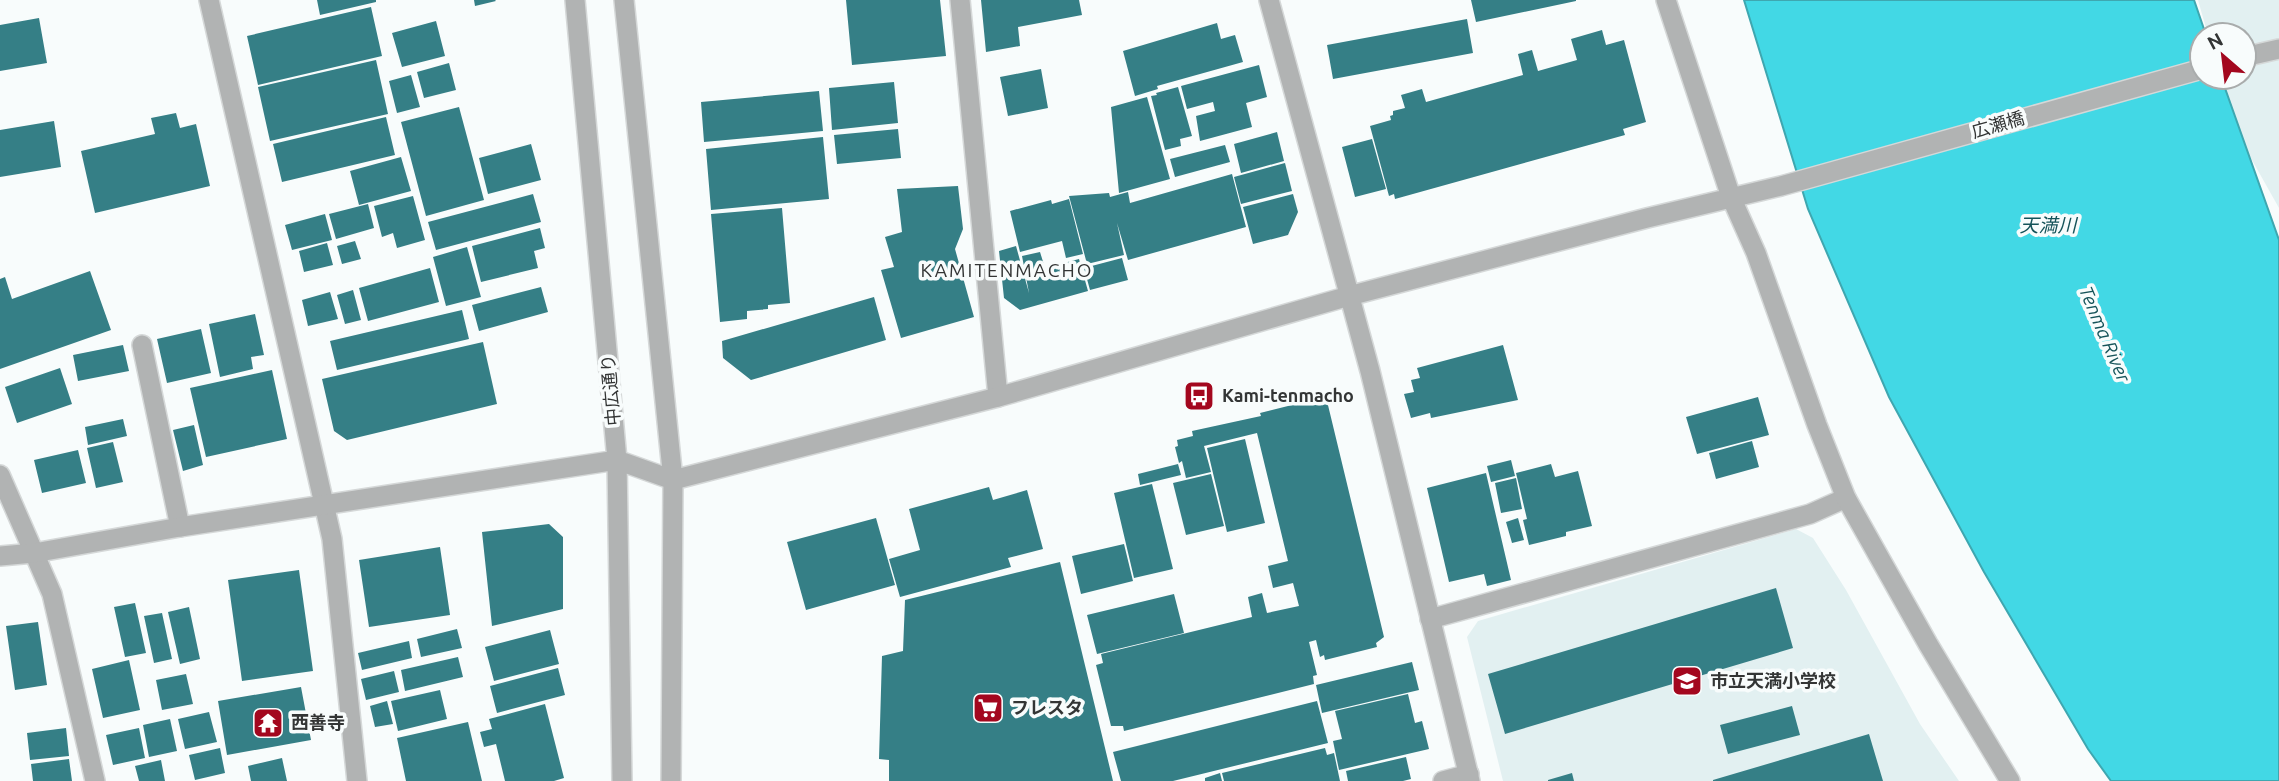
<svg xmlns="http://www.w3.org/2000/svg" width="2279" height="781" viewBox="0 0 2279 781" font-family="Ubuntu,'Noto Sans JP',sans-serif">
	<rect width="100%" height="100%" fill="#f8fcfc"/>
	<path fill="#e2f0f1" d="M2198,0H2279V208L2234,128L2219,77H2244V35H2208Z
		M1796,529L1813,538L1846,590L1920,724L1959,781H1503L1467,637L1478,621Z"/>
	<path fill="#42d8e5" stroke="#3ea7b0" stroke-width="2" d="M1744,0H2194L2206,35H2202V77H2221L2279,240V781H2111L2088,749L1984,572L1889,397L1808,209Z"/>
	<path fill="#357f86" d="M317,0H376V2L320,15Z
		M474,0H495L496,1L475,6Z
		M846,0H940L946,56L852,65Z
		M981,0H1079L1082,15L1018,27L1020,46L986,52Z
		M1471,0H1576V1L1476,22Z
		M371,7L382,56L258,85L247,36Z
		M39,18L47,63L0,71V25Z
		M1467,19L1473,53L1333,79L1327,45Z
		M436,21L445,56L402,67L392,33Z
		M1217,23L1221,39L1235,35L1243,62L1157,86L1158,89L1135,96L1123,51Z
		M1602,30L1606,45L1624,40L1646,122L1623,129L1625,135L1395,199L1394,194L1389,196L1370,126L1391,120L1390,116L1393,115V111L1405,108L1401,95L1422,89L1426,102L1523,75L1518,54L1532,50L1538,71L1577,60L1571,39Z
		M376,60L388,114L270,141L258,87Z
		M449,63L456,90L424,98L417,72Z
		M1259,65L1267,97L1246,103L1252,127L1200,141L1196,116L1215,111L1213,102L1187,109L1181,86Z
		M1041,69L1048,108L1008,116L1000,77Z
		M411,75L420,107L397,113L389,81Z
		M894,82L898,123L832,130L829,88Z
		M1178,87L1192,136L1180,139L1181,146L1165,150L1151,96L1157,95L1156,93Z
		M819,91L823,131L704,142L701,102Z
		M1147,97L1170,179L1119,193L1111,107Z
		M459,107L484,200L426,216L401,122Z
		M176,113L180,128L196,124L210,186L95,213L81,151L155,134L151,118Z
		M386,117L395,155L282,182L273,144Z
		M54,121L61,167L0,177V130Z
		M898,129L901,158L837,164L834,135Z
		M1277,132L1284,161L1241,173L1234,144Z
		M823,137L829,199L711,210L706,149Z
		M1372,139L1386,189L1355,197L1342,147Z
		M531,144L541,180L488,194L479,158Z
		M1225,145L1230,162L1175,177L1170,159Z
		M401,157L411,191L359,205L350,171Z
		M1285,163L1292,191L1241,204L1234,177Z
		M1232,174L1246,227L1128,260L1117,223L1124,255L1087,264L1069,196L1109,193L1110,197L1128,192L1130,203Z
		M958,186L963,229L955,249L974,317L901,338L881,270L894,267L885,237L902,232L897,189Z
		M533,194L541,222L436,250L428,222Z
		M1293,194L1298,212L1288,235L1253,244L1243,207Z
		M413,196L425,240L397,248L393,233L382,237L374,206Z
		M1069,199L1083,254L1066,258L1062,241L1020,252L1010,211L1051,200L1052,204Z
		M368,204L374,228L336,239L329,214Z
		M782,208L790,303L768,305V309L747,311V319L720,322L711,214Z
		M325,214L332,240L292,250L285,225Z
		M540,228L545,248L534,251L538,268L481,282L472,246Z
		M355,241L361,259L342,264L337,246Z
		M327,243L333,265L304,272L299,251Z
		M1016,246L1029,293L1022,256L1040,252L1045,268L1079,259L1088,291L1020,310L1004,298L999,251Z
		M467,247L481,297L446,306L433,257Z
		M1122,258L1128,280L1090,290L1084,268Z
		M430,268L439,302L368,321L359,288Z
		M90,271L111,330L0,369V279L5,277L12,299Z
		M541,287L548,312L479,331L472,305Z
		M353,290L361,320L345,324L337,295Z
		M330,292L338,319L308,326L302,300Z
		M874,297L886,340L751,380L723,358L722,341Z
		M462,310L469,339L337,370L330,341Z
		M255,314L264,355L251,357L253,369L220,377L209,324Z
		M201,329L211,373L167,383L157,339Z
		M483,342L497,404L347,440L334,431L322,379Z
		M123,345L129,371L78,381L73,355Z
		M1503,345L1518,400L1431,418L1430,413L1411,418L1404,394L1414,392L1411,380L1420,378L1417,368Z
		M60,368L72,404L17,423L5,387Z
		M272,370L287,439L206,457L190,388Z
		M1210,392L1213,403L1192,408L1190,397Z
		M1758,397L1769,435L1697,454L1686,417Z
		M1320,398L1322,403L1327,401L1384,637L1376,643L1377,647L1325,660L1324,655L1320,657L1316,640L1309,642L1317,675L1313,676L1314,684L1124,731L1123,726H1111L1096,665L1103,663L1101,654L1252,617L1248,597L1262,593L1267,613L1299,606L1293,583L1273,588L1268,566L1288,561L1257,433L1204,446L1211,472L1186,478L1182,461L1179,463L1175,447L1178,446L1177,440L1193,436L1192,431L1261,416L1260,413Z
		M123,419L127,436L88,445L85,427Z
		M194,425L203,465L183,471L173,430Z
		M1245,439L1265,523L1227,532L1207,448Z
		M1752,441L1759,467L1716,479L1709,453Z
		M113,442L123,482L96,488L87,448Z
		M78,450L86,483L42,493L34,460Z
		M1511,460L1515,476L1491,482L1487,466Z
		M1178,464L1181,475L1140,485L1138,474Z
		M1551,464L1555,477L1578,471L1592,526L1566,532V536L1529,545L1523,520L1527,519L1516,473Z
		M1486,473L1511,580L1487,586L1484,574L1449,582L1427,488Z
		M1211,474L1224,526L1186,535L1173,483Z
		M1516,478L1522,509L1501,513L1495,483Z
		M1152,484L1173,569L1134,578L1114,493Z
		M989,487L993,500L1027,490L1043,549L1008,558L1011,567L900,597L889,559L920,550L909,509Z
		M876,518L895,585L806,610L787,542Z
		M1518,518L1524,540L1512,543L1506,522Z
		M549,524L563,537V609L492,626L482,532Z
		M1124,544L1133,581L1081,594L1072,556Z
		M440,547L450,615L369,627L359,560Z
		M1060,562L1113,781H889V760L879,759L882,656L903,651L905,600Z
		M299,570L313,671L242,681L228,580Z
		M1776,588L1793,648L1505,734L1488,674Z
		M1174,594L1184,633L1097,654L1087,615Z
		M135,603L146,653L125,657L114,607Z
		M189,607L200,659L180,664L168,612Z
		M162,613L172,659L154,663L144,616Z
		M38,622L47,685L15,690L6,626Z
		M457,629L462,648L421,657L417,639Z
		M550,630L559,664L494,681L485,647Z
		M409,641L412,658L362,670L358,653Z
		M458,657L463,677L405,691L401,670Z
		M129,660L140,710L103,718L92,669Z
		M1412,662L1419,690L1322,713L1316,685Z
		M558,668L565,695L497,713L490,686Z
		M394,671L399,692L366,700L361,679Z
		M186,674L193,704L162,710L156,680Z
		M301,687L311,740L227,755L218,701Z
		M440,690L447,719L398,731L391,701Z
		M1408,694L1415,723L1422,721L1429,749L1339,770L1333,741L1342,739L1335,711Z
		M387,701L393,724L375,727L370,706Z
		M1317,701L1328,743L1173,781H1121L1113,752Z
		M545,704L564,778L554,781H505L496,744L484,747L480,732L492,729L489,719Z
		M1792,706L1800,735L1728,754L1720,725Z
		M209,712L217,742L185,749L178,719Z
		M170,719L177,751L149,757L143,725Z
		M468,722L482,781H406L397,738Z
		M66,728L69,756L30,760L27,733Z
		M139,728L145,758L113,765L106,735Z
		M1869,734L1883,781H1713V780Z
		M220,748L225,773L195,780L189,755Z
		M1325,748L1327,755L1334,753L1340,781H1224L1222,773Z
		M1406,757L1411,779L1403,781H1348L1346,771Z
		M282,758L287,781H251L248,766Z
		M69,759L72,781H33L31,764Z
		M161,760L165,781H139L135,766Z
		M1220,773L1222,781H1205V778Z
		M1572,773L1574,781H1548V780Z"/>
	<g fill="none" stroke-linecap="round" stroke-linejoin="round">
		<g stroke="#d5d8d8" stroke-width="22">
			<path id="minor" d="M209,0L332,539L357,781
				M960,0L998,397
				M142,345L180,527
				M0,475L52,594L95,781
				M1430,619L1810,514L1846,498
				M1443,781L1469,774"/>
		</g>
		<g stroke="#d5d8d8" stroke-width="22">
			<path id="tertiary" d="M575,0L617,460L622,781
				M624,0L673,480L671,781
				M1269,0L1370,371L1470,781
				M1666,0L1731,197L1756,253L1817,425L1846,498L1928,644L2010,781
				M2244,57L2279,49
				M0,556L34,553L180,527L617,460L673,480L998,397L1349,296L1647,218L1781,186L2202,69"/>
		</g>
		<use href="#minor" stroke="#b1b3b3" stroke-width="19"/>
		<use href="#tertiary" stroke="#b1b3b3" stroke-width="19"/>
	</g>
	<defs>
		<g id="bus-square" transform="scale(1.575)"><rect x="-9" y="-9" width="18" height="18" rx="4" fill="#a3071e" stroke="#f8fcfc"/><path d="M-5-6H5V4H4V6H2V4H-2V6H-4V4H-5ZM-3.5-4V0h7V-4ZM-3.5 1.2v1.5H-2V1.2ZM2 1.2v1.5H3.5V1.2Z" fill="#fff"/></g>
		<g id="school-square" transform="scale(1.575)"><rect x="-9" y="-9" width="18" height="18" rx="4" fill="#a3071e" stroke="#f8fcfc"/><path d="M0-5L7-2L0 1L-7-2ZM-4 1L0 2.5L4 1V4Q0 6-4 4Z" fill="#fff"/></g>
		<g id="supermarket-square" transform="scale(1.575)"><rect x="-9" y="-9" width="18" height="18" rx="4" fill="#a3071e" stroke="#f8fcfc"/><path d="M-6-5.5h2.5l.6 2H6L4.5 2H-2.5L-4.4-4H-6ZM-1.5 3.2a1.3 1.3 0 1 0 .1 0ZM3 3.2a1.3 1.3 0 1 0 .1 0Z" fill="#fff"/></g>
		<g id="temple-square" transform="scale(1.575)"><rect x="-9" y="-9" width="18" height="18" rx="4" fill="#a3071e" stroke="#f8fcfc"/><path d="M0-6L5-2H3V0L6.5 2.5H4V6H1.5V3h-3V6H-4V2.5H-6.5L-3 0V-2H-5Z" fill="#fff"/></g>
	</defs>
	<g fill-rule="evenodd">
		<use href="#bus-square" x="1199" y="396"/>
		<use href="#school-square" x="1687" y="681"/>
		<use href="#supermarket-square" x="988" y="708"/>
		<use href="#temple-square" x="268" y="723"/>
	</g>
	<g text-anchor="middle" stroke-width="7" stroke-linejoin="round" paint-order="stroke">
		<g font-size="18" fill="#333535" stroke="#f8fcfc">
			<text transform="translate(1998 125) rotate(-16)" y="6">広瀬橋</text>
			<text transform="translate(611 390) rotate(-95)" y="6">中広通り</text>
		</g>
		<g font-size="18" font-weight="bold" fill="#333535" stroke="#f8fcfc" text-anchor="start">
			<text x="1222" y="402">Kami-tenmacho</text>
			<text x="1710" y="687">市立天満小学校</text>
			<text x="1011" y="714">フレスタ</text>
			<text x="291" y="729">西善寺</text>
		</g>
		<g font-size="19" font-style="italic" fill="#155359" stroke="#f8fcfc">
			<text x="2048" y="232">天満川</text>
			<text transform="translate(2105 334) rotate(67)" y="7">Tenma River</text>
		</g>
		<g font-size="19" letter-spacing="2" fill="#333535" stroke="#f8fcfc">
			<text x="1007" y="277">KAMITENMACHO</text>
		</g>
	</g>
	<g transform="translate(2223 56) rotate(332)"><circle r="33" fill="#f8fcfc" stroke="#a9acac" stroke-width="2"/>
	<path d="M0-5L12 26L0 18L-12 26Z" fill="#a3071e"/>
	<text y="-10" font-size="19" font-weight="bold" text-anchor="middle" fill="#333535">N</text>
	</g>
</svg>
